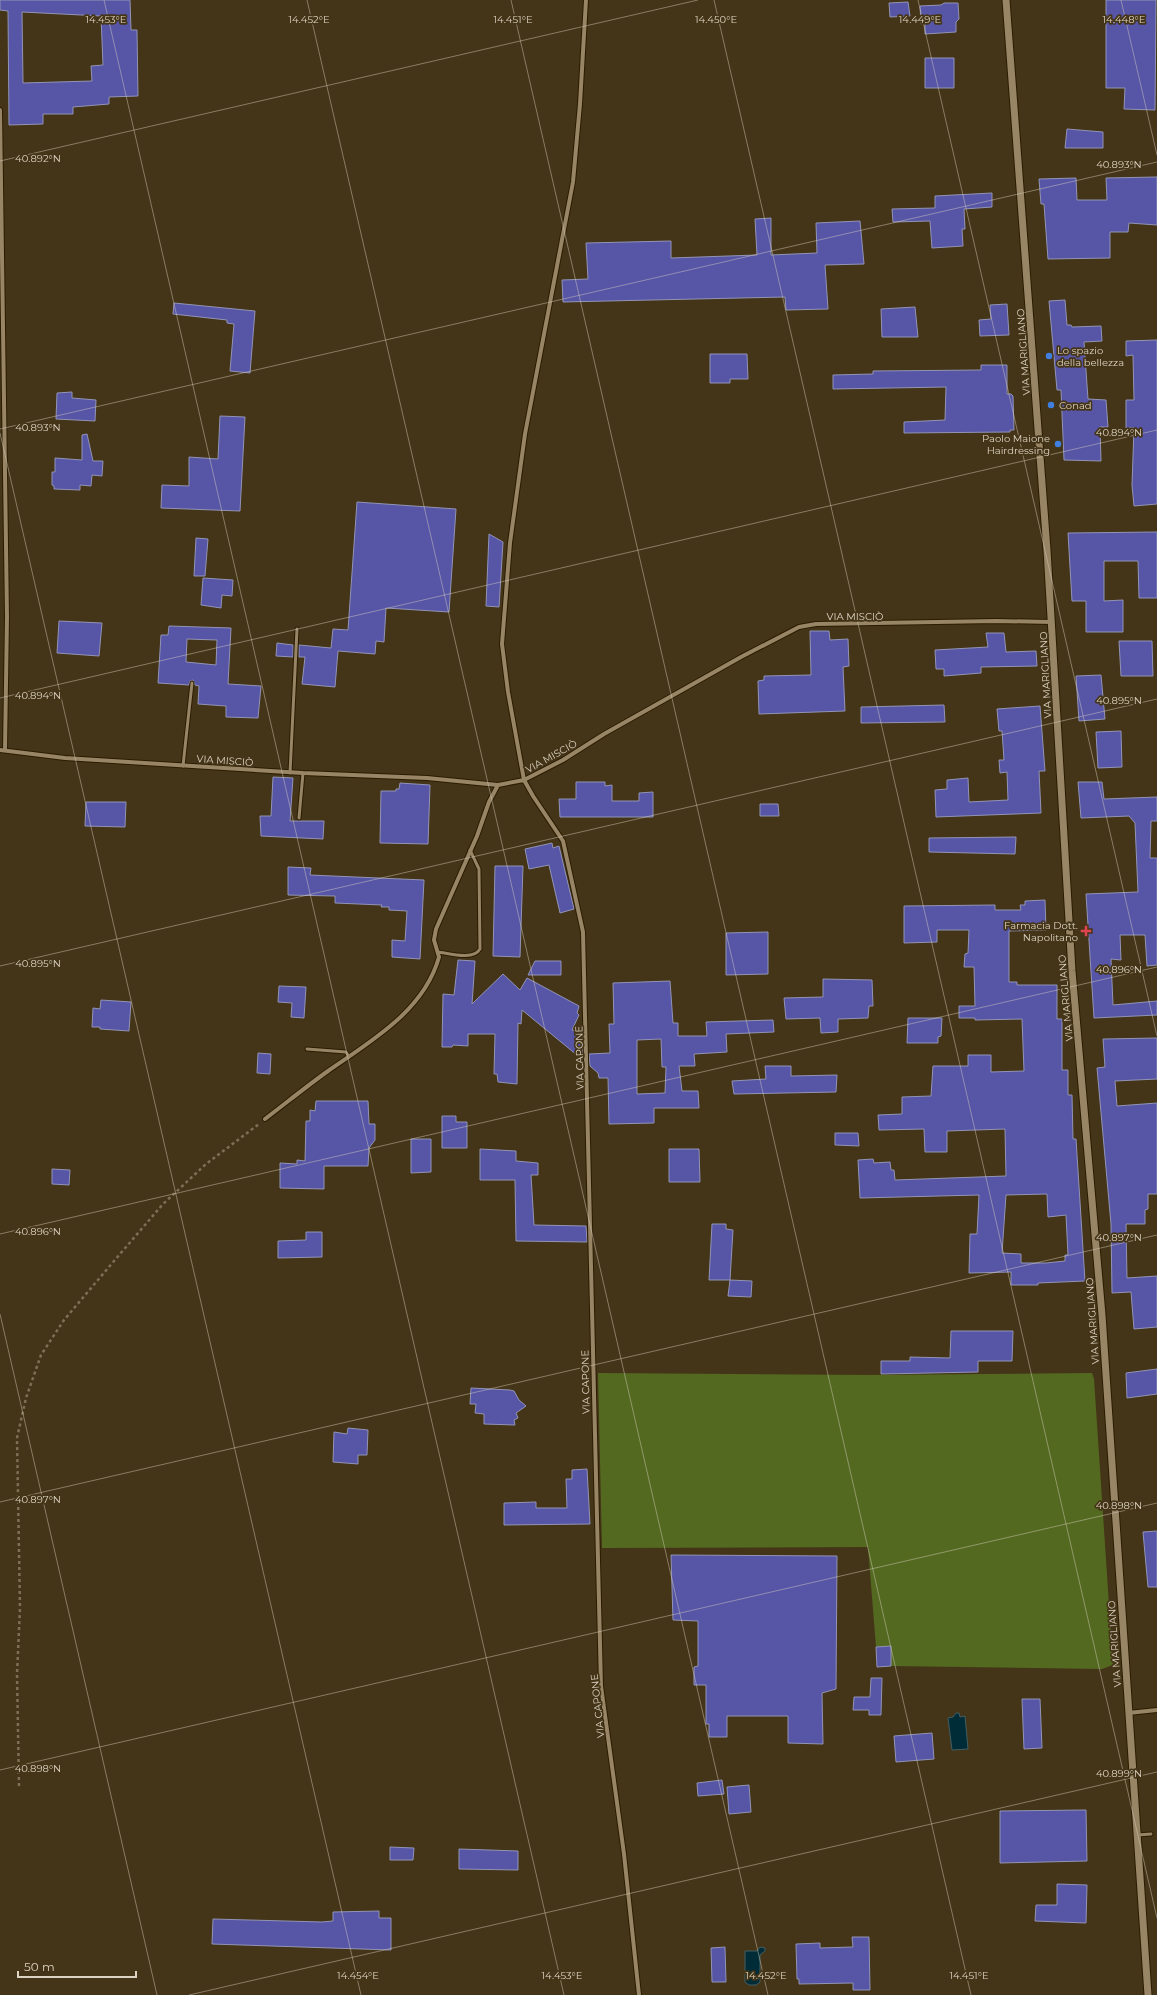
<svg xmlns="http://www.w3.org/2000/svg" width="1157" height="1995" viewBox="0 0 1157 1995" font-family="Montserrat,sans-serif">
	<rect width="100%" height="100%" fill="#453518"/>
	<path fill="#536920" d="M598,1373L870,1375L1092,1373L1094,1379L1113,1665L1102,1669L891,1666V1646L876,1647L868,1547L602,1548Z"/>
	<path fill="#002c37" stroke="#425e61" d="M956,1713H959L960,1717L965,1716L968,1749L952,1750L948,1718L953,1717Z
		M760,1947L765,1948V1951L760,1955V1982L756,1985H749L745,1982V1951H757Z"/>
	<path fill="#5655a6" stroke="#9294b6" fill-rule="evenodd" d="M0,0H130L131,30H137L138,96L109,97V104L73,107V114H43V124L9,125L8,11L0,10ZM22,12L101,16L103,65L91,66L92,81L23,83Z
		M1106,0H1156L1155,110L1124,109L1125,88H1106Z
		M908,2L910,16L890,17L889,3Z
		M944,3H958L959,19L956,22V32L925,34V23L921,24L920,6L941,5Z
		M925,58H954V88H925Z
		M1067,129L1103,132V148H1065Z
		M1157,177V225L1129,223L1128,232H1110V258L1048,259L1044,204H1041L1039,179L1076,178L1077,200H1107L1106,178Z
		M992,193V207L964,209L965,229H962L963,246L932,248L930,221L893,222L892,209L935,208V196Z
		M771,218V255L817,253L816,223L860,221L864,264L825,265L828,309L786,310L785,297L563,302L562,280L588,279L586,243L671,241V258L757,255L755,219Z
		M1065,300L1067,325H1071L1072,327L1101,326L1102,341L1084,342L1088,399L1106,400L1108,427H1100L1101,461L1064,460L1061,390H1057L1049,301Z
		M174,303L255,311L250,373L230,371L234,324L227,323V320L173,314Z
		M1007,304L1009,335L980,336L979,320L991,319L990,305Z
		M915,307L918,337H882L881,309Z
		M1157,340V504L1134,506L1132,485L1134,428H1126V400H1134L1133,355L1126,356V341Z
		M710,354H747L748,379H730V383H710Z
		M981,365H1007V394H1011L1013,396L1014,430H1010V432L904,433V422L945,420L946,387L833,389V375L873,374V371L981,370Z
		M72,392V398L96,400L95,421L56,419L57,393Z
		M220,416L245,417L240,511L161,508L162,485L189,486V457L218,459Z
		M87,434L93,461H103L102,476L92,475L91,486L80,485V490L54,489V486L52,485V472H55V458L82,460V435Z
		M357,502L456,509L449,612L386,608L384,642L376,641L375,654L338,651L335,687L302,684L305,657H299V645L331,648L333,629L348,630Z
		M1157,532V598H1139L1138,561H1104V601L1123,600V632H1086V601H1072L1068,533Z
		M489,534L503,542L499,607L486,606Z
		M196,538L208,539L205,576H194Z
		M203,578L233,580L232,596L222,595L221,608L201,605Z
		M59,621L102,623L99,656L57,653Z
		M169,626L231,628L228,684L261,686L258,718L226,717V706L198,704L199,686L195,685L193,680L190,681L189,685L158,683L161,635H168ZM187,639L217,640L216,665L186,662Z
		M810,631H829L830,640L848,639L849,666L843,667L845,711L759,714L758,681L764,680V676L811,675Z
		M986,633H1004L1006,652L1036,651L1037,666L981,667V673L944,676V669H936L935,650L988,647Z
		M1119,641H1152L1153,676H1121Z
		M277,643L293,645V657L276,656Z
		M1101,675L1105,719L1079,721L1076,676Z
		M944,705L945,722L861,723V707Z
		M1040,706L1045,771H1039L1041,813L936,817L935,790L947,789V780L968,778L969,802L1008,800L1007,772L1000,773L999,760H1004L1002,731H999L997,709Z
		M1121,731L1122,767L1098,768L1096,732Z
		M273,777L293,778L290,821H324L323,839L261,836L260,816H271Z
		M576,782H605V786L612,785V801H639V793L653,792V817H560L559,799H576Z
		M1078,782H1102L1104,799L1157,797V821H1151L1150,858H1157V965L1147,966L1145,935H1120L1121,960L1111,959L1113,1005L1157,1001V1015L1094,1018L1086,894L1138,892L1135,823L1129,816L1081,818Z
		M400,783L430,785L428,844L380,843L381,791H396V789H399Z
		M86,802H126L125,827L85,826Z
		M760,804H778L779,816H760Z
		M1016,837L1015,854L929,852V838Z
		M552,843L553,848L559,846L574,909L560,913L549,865L529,869L525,849Z
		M495,866H523L520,957L493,956Z
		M288,867L311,868L310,875L424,880L420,959L392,957V940L405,941L407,911L389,910V907H381L382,905L335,903V896L288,895Z
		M1045,900L1046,930L1009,931V982H1017V985H1057V1019H1062V1070H1068V1095H1072L1073,1139H1076L1085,1281L1038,1283V1285H1011V1272L969,1273L970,1234H977L979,1195L860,1198L858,1160L873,1159L874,1163L890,1162L891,1170H894L895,1180L1006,1176L1005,1129L947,1131V1152H925L924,1129L879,1130L878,1115L902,1114V1097L931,1096L933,1066H968V1055H991V1072L1024,1071L1022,1019L975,1020V1018H959V1006H975L974,967H964L965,954L968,953L969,930H937V942L904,943V906L995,905V910H1021L1020,905H1025V901ZM1047,1194L1048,1217L1066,1215L1068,1255H1065V1261L1046,1263H1021V1254L1002,1253L1006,1195Z
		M768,932V974L726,975V933Z
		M458,960L475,961L472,1004L503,974L520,990L527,978L579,1006L577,1013L579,1015L572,1030L582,1033L583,1060L522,1010L521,1024L518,1023L517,1084L498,1082L497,1074H494L495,1034H468V1046L453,1045L452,1047H442L443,994L454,995Z
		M535,961H561V975H528Z
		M823,979L872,980L873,1006H869L868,1018L838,1019V1032L821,1033L820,1018L786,1019L784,998L823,997Z
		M670,981L673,1023H678V1036H707L706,1022L773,1020L774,1032L726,1034L727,1052L694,1054L695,1066H679L682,1091H698L699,1108H654V1123L609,1124L608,1078H599L598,1073L590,1066L589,1054L610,1053L609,1024H614L613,983ZM661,1039L662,1067H666L665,1093L637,1094V1040Z
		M279,986L306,987L304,1018L291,1017L292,1003L278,1002Z
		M101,1000L131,1002L129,1031L100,1029V1027H92L93,1008L100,1009Z
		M908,1018H942L941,1036L938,1037V1043H907Z
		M1157,1038V1079L1115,1081L1117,1106L1157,1103V1194H1148V1209L1145,1210V1224H1126L1127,1278L1157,1276V1327L1134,1329L1131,1292L1112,1293L1111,1224L1097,1068L1105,1067L1103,1039Z
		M258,1053L271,1054L270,1074L257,1073Z
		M765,1066H791V1076L837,1075L836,1092L734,1094L732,1081L766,1079Z
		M316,1101H368L369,1124H375V1140L369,1148L368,1166H324V1189L280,1188V1163L297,1164V1160L305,1161L306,1121H310V1110L315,1111Z
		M442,1116H456V1122H467V1148H442Z
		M835,1133H858L859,1146L835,1145Z
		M411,1139H431V1172L411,1173Z
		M480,1149L516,1151V1161L538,1163V1175H531L534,1225L586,1226L587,1242L516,1241L515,1180H480Z
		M669,1149H699L700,1182H669Z
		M52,1169L70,1170L69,1185L52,1184Z
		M712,1224H726V1229L733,1230L730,1280H709Z
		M306,1232H322V1257L278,1258V1241L306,1240Z
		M730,1280L752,1281L751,1297L728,1296Z
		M951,1331H1013L1012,1361H978V1372L881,1374V1361H910V1357L950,1358Z
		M1157,1369V1394L1127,1398L1126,1373Z
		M471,1388L510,1390L514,1391L519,1400L526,1406L516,1413L518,1418L514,1420L515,1425L484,1424V1414L475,1413L476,1404H470Z
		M348,1428L368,1430L367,1455H358V1464L333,1462L334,1432L347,1434Z
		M587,1469L590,1524L504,1525V1503L536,1502V1508H567L566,1479H572V1470Z
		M1157,1531V1587H1148L1143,1532Z
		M671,1555L837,1556L836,1689L822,1693L823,1744L788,1743V1716H727V1737H709V1724H706V1685H694V1667L698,1666V1621L673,1620Z
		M891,1646V1666L877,1667L876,1647Z
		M871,1678H882L881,1715H869V1710H853L854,1697H870Z
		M1022,1699H1040L1042,1748L1024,1749Z
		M932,1733L934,1759L896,1762L894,1736Z
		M722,1780L724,1794L698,1796L697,1783Z
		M749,1785L751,1812L729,1814L727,1787Z
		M1086,1810L1087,1861L1000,1863V1811Z
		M390,1847L414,1848L413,1860H390Z
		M459,1849L518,1851V1870L459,1869Z
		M1057,1884L1087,1885L1086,1923L1035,1921L1036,1905H1057Z
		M379,1911V1918H391V1950L212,1944L213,1919L322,1922L333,1921V1912Z
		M852,1937H869L870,1990H853V1983L799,1984V1979H797L796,1944L820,1943V1948L853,1947Z
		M725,1947L726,1982H712L711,1948Z"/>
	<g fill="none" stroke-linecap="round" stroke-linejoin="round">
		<g stroke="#2b1c00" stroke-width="5">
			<path id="service" d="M183,766L192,683
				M290,773L297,629
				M299,818L303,773
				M438,952C448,953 473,961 480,949L479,869L470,850
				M307,1049L346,1052L349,1057
				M1137,1835L1151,1834"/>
		</g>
		<g stroke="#2b1c00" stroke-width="6">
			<path id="minor" d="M586,0L580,104L573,182L525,434L510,543L502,644L508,692L524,780L533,796L563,841L583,932L601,1686L624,1854L639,1995
				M0,110L7,617L5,750
				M0,750L65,758L303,773L427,778L498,785L524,780L563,760L604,734L741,657L799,627L816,624L996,621L1052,622
				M265,1119C286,1103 307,1086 328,1071C371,1041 424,1011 439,957L434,940L436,929L477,836L489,802L498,785
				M1128,1713L1157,1710"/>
		</g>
		<g stroke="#2b1c00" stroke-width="9">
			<path id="tertiary" d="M1006,0L1047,550L1072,971L1102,1315L1148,1995"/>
		</g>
		<path stroke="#7d7057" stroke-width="2.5" stroke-dasharray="3 3" stroke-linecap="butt" d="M19,1786L17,1674L20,1608L17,1438L26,1398L41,1355L64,1320L114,1261L163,1204L206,1164L259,1124"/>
		<use href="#service" stroke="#978566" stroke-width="3"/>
		<use href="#minor" stroke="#978566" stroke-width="4"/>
		<use href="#tertiary" stroke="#978566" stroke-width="7"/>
	</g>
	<path fill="none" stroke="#dcd3c2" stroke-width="1" stroke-opacity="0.45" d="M104,0L564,1995M307,0L768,1995M511,0L971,1995M714,0L1157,1918M918,0L1157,1036M1121,0L1157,155M0,161L698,0M0,429L1157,162M0,433L361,1995M0,698L1157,430M0,966L1157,699M0,1234L1157,967M0,1314L157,1995M0,1502L1157,1235M0,1770L1157,1503M189,1995L1157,1772"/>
	<g fill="#3f7fe0" stroke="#453518" stroke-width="1.5">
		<circle cx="1049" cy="356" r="4"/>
		<circle cx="1051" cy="405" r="4"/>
		<circle cx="1058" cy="444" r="4"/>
	</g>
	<path fill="#e0444e" stroke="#453518" stroke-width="1.5" d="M1084 925h4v4h4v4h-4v4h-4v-4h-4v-4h4z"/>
	<g text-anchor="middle" stroke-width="3.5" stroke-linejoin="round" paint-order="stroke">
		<g font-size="10" fill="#dcd3c2" stroke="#453518" text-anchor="start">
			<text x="1057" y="354">Lo spazio<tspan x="1057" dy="12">della bellezza</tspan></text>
			<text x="1059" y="409">Conad</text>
			<text x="1050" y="442" text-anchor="end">Paolo Maione<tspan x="1050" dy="12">Hairdressing</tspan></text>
			<text x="1078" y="929" text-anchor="end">Farmacia Dott.<tspan x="1078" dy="12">Napolitano</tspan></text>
		</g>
		<g font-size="10" fill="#dcd3c2" stroke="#453518">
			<text transform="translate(1023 352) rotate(-94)" y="4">VIA MARIGLIANO</text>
			<text x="855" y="620">VIA MISCIÒ</text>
			<text transform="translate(1045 675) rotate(-93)" y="4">VIA MARIGLIANO</text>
			<text transform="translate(551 756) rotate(-29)" y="4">VIA MISCIÒ</text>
			<text transform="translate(225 760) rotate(4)" y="4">VIA MISCIÒ</text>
			<text transform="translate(1065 998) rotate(-95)" y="4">VIA MARIGLIANO</text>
			<text transform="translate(579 1058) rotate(-91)" y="4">VIA CAPONE</text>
			<text transform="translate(1092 1321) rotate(-94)" y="4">VIA MARIGLIANO</text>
			<text transform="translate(585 1382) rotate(-91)" y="4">VIA CAPONE</text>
			<text transform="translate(1114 1644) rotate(-94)" y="4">VIA MARIGLIANO</text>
			<text transform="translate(597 1706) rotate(-96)" y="4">VIA CAPONE</text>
		</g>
	</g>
	<g font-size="10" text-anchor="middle" fill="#dcd3c2" stroke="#453518" stroke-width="3.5" stroke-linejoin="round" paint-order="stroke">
		<text x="106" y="23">14.453°E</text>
		<text x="309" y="23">14.452°E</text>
		<text x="513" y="23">14.451°E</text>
		<text x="716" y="23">14.450°E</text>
		<text x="920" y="23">14.449°E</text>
		<text x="1124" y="23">14.448°E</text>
		<text x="38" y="162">40.892°N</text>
		<text x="1119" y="168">40.893°N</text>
		<text x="38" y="431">40.893°N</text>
		<text x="1119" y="436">40.894°N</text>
		<text x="38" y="699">40.894°N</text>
		<text x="1119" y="704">40.895°N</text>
		<text x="38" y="967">40.895°N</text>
		<text x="1119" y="973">40.896°N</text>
		<text x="38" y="1235">40.896°N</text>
		<text x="1119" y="1241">40.897°N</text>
		<text x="38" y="1503">40.897°N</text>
		<text x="1119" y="1509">40.898°N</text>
		<text x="38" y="1772">40.898°N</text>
		<text x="1119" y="1777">40.899°N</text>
		<text x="358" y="1979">14.454°E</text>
		<text x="562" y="1979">14.453°E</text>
		<text x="766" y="1979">14.452°E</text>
		<text x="969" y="1979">14.451°E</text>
	</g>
	<path d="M18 1971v6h118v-6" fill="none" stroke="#dcd3c2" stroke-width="2"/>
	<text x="24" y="1971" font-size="12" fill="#dcd3c2" stroke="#453518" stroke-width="3" paint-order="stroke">50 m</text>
</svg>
